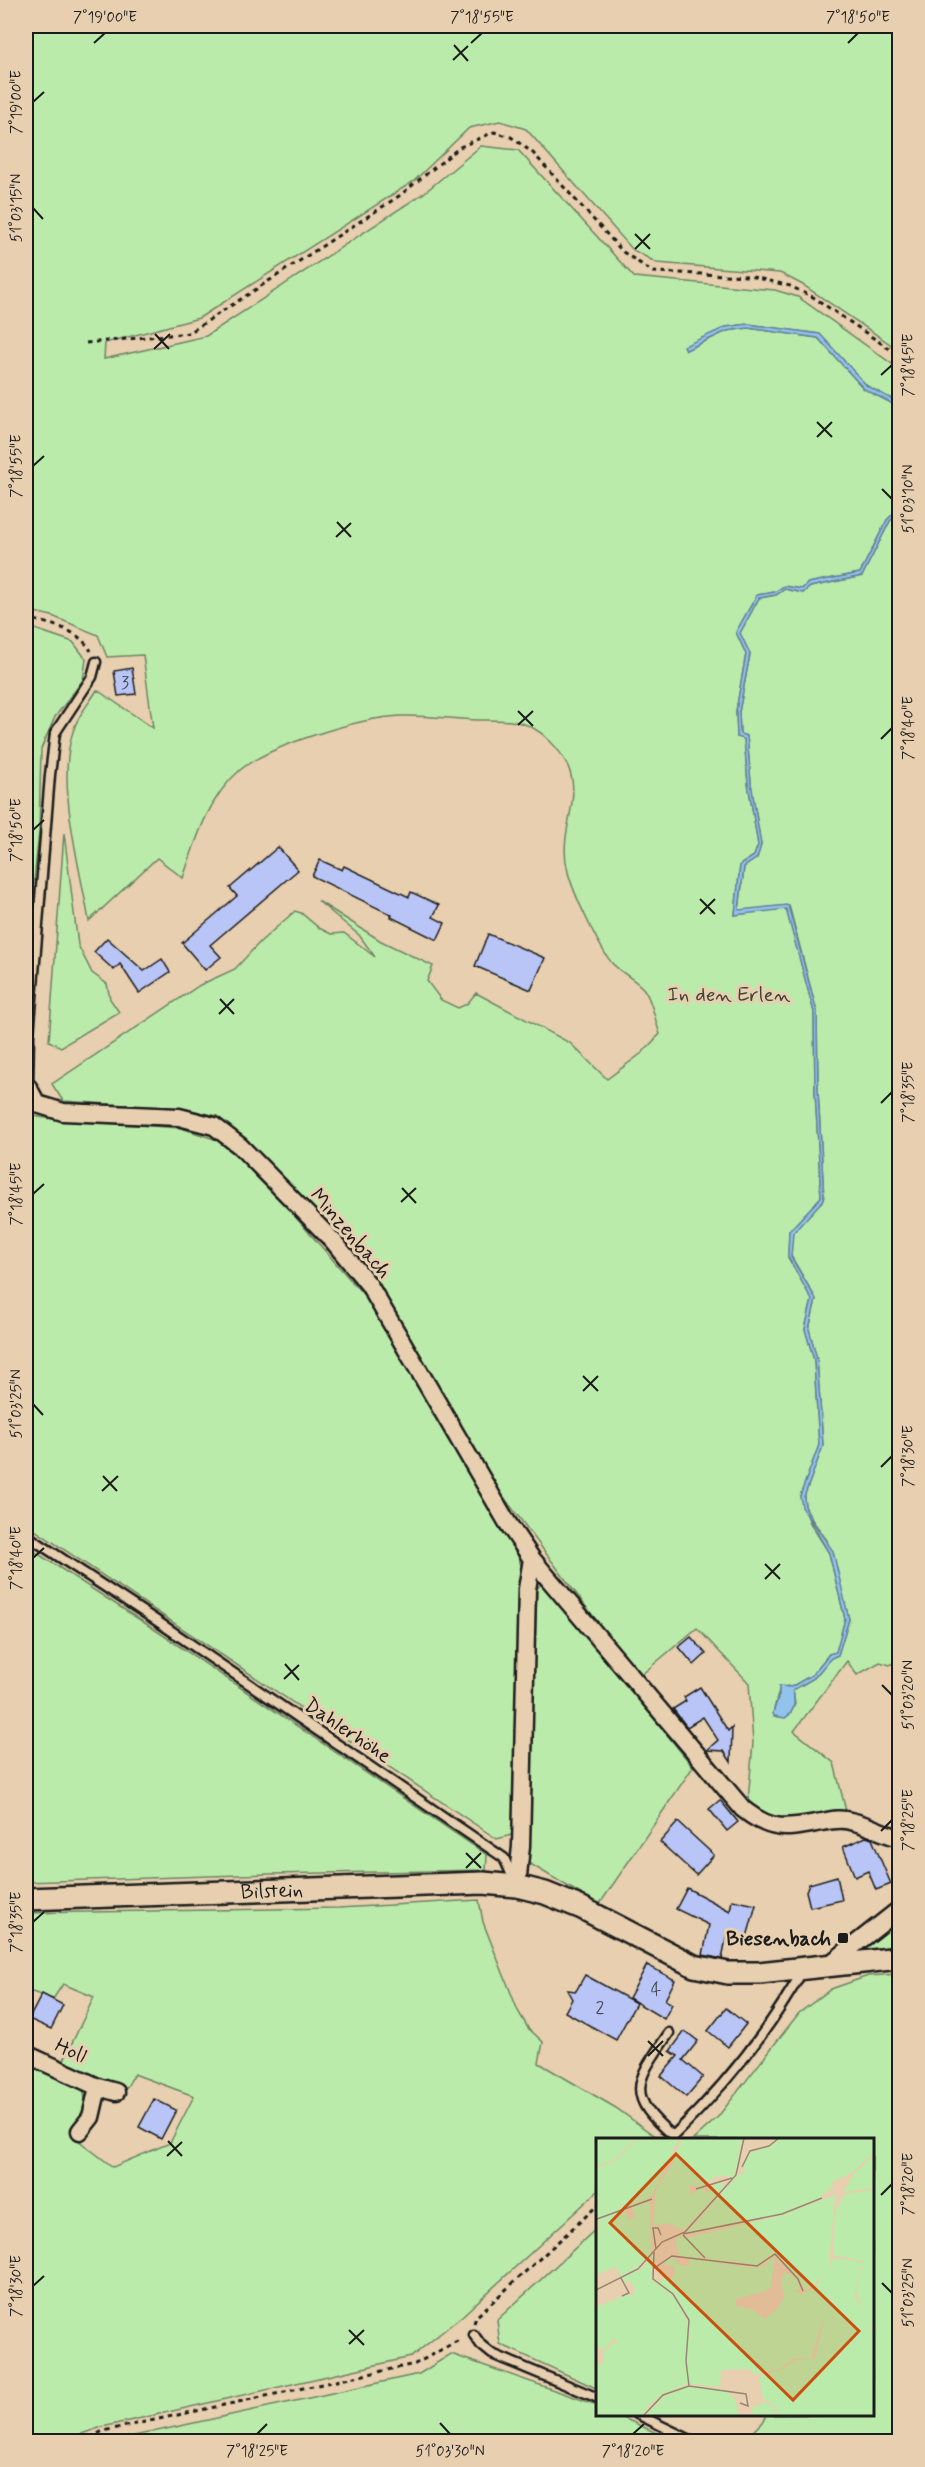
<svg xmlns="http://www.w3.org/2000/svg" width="925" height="2467" viewBox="0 0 925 2467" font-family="Mynerve,sans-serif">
	<rect width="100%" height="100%" fill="#e7cfaf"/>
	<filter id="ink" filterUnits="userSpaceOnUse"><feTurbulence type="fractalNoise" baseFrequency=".0167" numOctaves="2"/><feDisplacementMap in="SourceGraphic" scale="12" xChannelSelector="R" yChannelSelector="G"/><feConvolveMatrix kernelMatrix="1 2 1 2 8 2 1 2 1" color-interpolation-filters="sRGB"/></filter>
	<g filter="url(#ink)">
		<path fill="#bbebaa" stroke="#6c8463" stroke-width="1.5" d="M26,26H899V350L803,285L780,273L657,263L633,250L526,129L500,121L469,128L414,181L199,318L105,343L104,359L206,336L424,193L481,146L518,150L634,277L775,290L798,297L899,369V403L867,386L819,334L748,324L726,327L686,350L727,331L748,328L818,338L864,389L899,407V508L887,520L860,573L808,583L802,589L784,586L775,592L757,595L736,632L746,654L736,711L737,737L744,738L748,783L758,845L754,856L740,865L735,915L786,908L814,1012L815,1091L821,1197L789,1231L788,1257L812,1300L805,1329L814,1360L819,1445L800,1496L810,1523L829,1553L845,1619L836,1653L829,1654L812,1675L791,1687L787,1686L779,1690L773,1713L789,1715L795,1704L793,1690L814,1678L831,1658L838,1655L849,1619L827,1540L813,1521L805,1506L804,1497L823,1446L817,1359L809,1329L816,1299L791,1256L792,1233L824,1199L818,1091L817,1012L789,905L739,911L744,867L757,858L761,845L751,783L747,736L740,734L739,712L750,654L740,633L759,598L776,595L785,589L803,593L810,587L862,576L890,521L899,513V1659L890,1665L880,1662L857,1675L847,1661L794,1731L834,1763L846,1811L803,1820L770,1818L748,1801L753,1743L749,1683L697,1628L641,1675L599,1624L497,1488L376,1282L266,1162L217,1116L186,1109L63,1101L52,1084L200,985L235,969L260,942L295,911L301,913L319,928L331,934L344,933L375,957L359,935L318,901L381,941L433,966L427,981L441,1000L458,1008L467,1004L476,993L570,1043L607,1079L642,1053L660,1034C655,1021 653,1003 645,991C639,981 620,973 611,962C598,945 573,893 568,872C554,822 598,788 549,740C527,718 505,720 477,720C452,719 426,715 400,716C360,718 269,745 239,771C208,798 196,840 183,878L157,858L89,921C80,866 54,778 75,726C80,713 90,702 97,690L153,728L143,655L107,657L98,635L52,616L26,610Z
			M26,626L73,642L86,659L83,680L55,717L41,749L39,832L26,958Z
			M64,833L78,945L92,973L107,984L110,999L119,1012L61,1047L49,1041Z
			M26,1115L59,1120L181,1128L217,1140L256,1172L375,1308L512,1539L521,1565L515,1834L497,1839L26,1524Z
			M26,1546L151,1627L487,1855L486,1870L269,1874L26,1882Z
			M543,1581L693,1767L599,1905L527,1862L537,1589Z
			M479,1900L483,1922L518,2011L528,2028L543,2042L539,2063L616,2108L656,2137L653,2140H598V2191L462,2316L411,2357L102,2427L61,2441H26V2061L82,2087C89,2103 82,2113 75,2128L78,2140L113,2167L170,2143L194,2096L134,2074L127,2087L106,2083L62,2064L94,1997L63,1984L53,1999L26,1990V1913L339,1908Z
			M899,1917V1946L861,1950Z
			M899,1974V2441H745L763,2422L767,2415L872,2414V2140H693L717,2118L799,2013L831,1989L868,1976Z
			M598,2227V2389L500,2344L497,2320Z
			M451,2354L594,2404L598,2406V2414L617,2415L674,2441H111L419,2374Z"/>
		<path fill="#91c3ed" stroke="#628099" stroke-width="1.5" d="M748,324L820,334L867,386L899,403V407L864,389L818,338L748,328L727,331L686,350L684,346L726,327Z
			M899,508V513L890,521L862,576L810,587L803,593L785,589L776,595L759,598L740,633L750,654L739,712L740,734L747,736L751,783L761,845L757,858L744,867L739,910L788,905L817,1012L818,1091L824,1199L793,1233L791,1257L816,1299L809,1329L817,1359L823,1446L804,1497L805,1506L812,1521L833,1551L849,1619L838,1655L831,1658L814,1678L793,1690C795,1702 796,1711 785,1718L774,1716L773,1713L779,1695V1686L791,1687L812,1675L829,1654L836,1652L845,1619L829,1553L802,1507L800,1496L819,1445L814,1360L805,1329L812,1300L788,1257L789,1231L821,1197L815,1091L814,1012L786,909L735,915L740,865L754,856L758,845L748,783L744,739L737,737L736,711L746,654L736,632L757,595L775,592L784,586L802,589L808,583L860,573L887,520Z"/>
		<path fill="#b9c5f6" stroke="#1c1c1c" stroke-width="1.5" d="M132,668L136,694L118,696L114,671Z
			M278,847L298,870L210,945L221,957L205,970L182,943L237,896L230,888Z
			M320,860L342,870L344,866L409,897L411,892L439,905L433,917L445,923L437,940L391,917L392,915L312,876Z
			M488,934L545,958L531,990L475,966Z
			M107,938L144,971L162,959L170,972L139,993L120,964L114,970L94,952Z
			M691,1637L706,1654L694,1665L679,1647Z
			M700,1687L728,1731L732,1727L731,1762L724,1751L707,1750L718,1740L703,1717L687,1727L673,1709L686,1701L684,1697Z
			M720,1800L738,1822L727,1831L709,1809Z
			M678,1822L714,1855L696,1875L660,1842Z
			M866,1837L872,1839L891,1884L876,1890L868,1871L855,1877L843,1847Z
			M837,1876L842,1900L810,1907L806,1891L809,1884Z
			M687,1888L730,1911L732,1900L756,1905L747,1937L727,1933L722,1959L703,1955L709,1925L676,1909Z
			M647,1965L675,1980L665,2000L672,2004L664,2019L629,1998Z
			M585,1975L636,2003L616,2040L565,2012L572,1999L567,1990L576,1991Z
			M42,1994L63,2005L51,2029L29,2019Z
			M726,2008L746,2024L728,2047L708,2031Z
			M685,2031L698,2041L683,2060L703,2077L686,2097L661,2076L678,2056L670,2051Z
			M154,2099L176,2110L161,2139L139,2127Z"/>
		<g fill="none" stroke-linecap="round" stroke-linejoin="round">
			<g stroke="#1c1c1c" stroke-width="13">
				<path id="service" d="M28,1087L29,1036L50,775L55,733L92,677L96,662
					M26,1535L154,1619L504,1858L514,1880
					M669,2033C637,2080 623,2094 673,2136C724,2087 768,2032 803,1970
					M474,2335L481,2345L492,2354L598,2398
					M637,2414L695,2442"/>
			</g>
			<g stroke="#1c1c1c" stroke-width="21">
				<path id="minor" d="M28,1087L37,1104L63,1112L179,1117L214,1126L240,1146L334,1242L369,1285L507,1522L532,1559L743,1809C773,1833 787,1828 822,1822C832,1820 841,1818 850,1821C867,1824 883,1834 900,1838
					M517,1886L521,1846L527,1589L532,1559
					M830,1964L900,1909
					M26,2054L98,2087L116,2092
					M80,2131L91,2117L98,2087"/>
			</g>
			<g stroke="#1c1c1c" stroke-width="26">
				<g id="tertiary">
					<path id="s1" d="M26,1899L483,1883L517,1886L545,1893L582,1908L694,1966L728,1973H759L900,1958"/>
				</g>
			</g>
			<path stroke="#1c1c1c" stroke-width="3" stroke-dasharray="4.5 4.5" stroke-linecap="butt" d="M86,343L189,333L399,196L460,147L494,132L511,137L533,153L623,252L653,272L749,276L790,286L813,297L900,356
				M26,618C50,624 77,628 91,651
				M474,2323L476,2317L598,2205
				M82,2442L103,2431L415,2364L461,2339"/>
			<use href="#service" stroke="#e7cfaf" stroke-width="8"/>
			<use href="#minor" stroke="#e7cfaf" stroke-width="16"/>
			<use href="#tertiary" stroke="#e7cfaf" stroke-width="21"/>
		</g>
	</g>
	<path fill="none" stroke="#1c1c1c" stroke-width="2" d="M94,43L105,33M471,43L482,33M848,43L858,33M454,45L468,61M453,60L468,46M33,102L44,92M33,208L43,219M635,234L650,249M635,249L650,234M155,334L169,349M154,349L170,334M881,375L892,365M817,422L832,437M817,437L832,422M33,466L44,456M882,489L892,499M337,522L351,537M336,537L351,523M518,711L533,726M518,725L533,711M881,739L892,728M33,830L44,820M700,899L715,914M700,914L715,899M220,999L234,1014M219,1014L234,999M881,1103L892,1092M402,1188L416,1203M33,1194L44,1184M401,1202L416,1188M583,1376L598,1391M583,1391L598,1376M33,1404L43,1415M881,1467L892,1456M103,1476L117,1491M102,1491L118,1476M33,1558L44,1548M765,1564L780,1579M765,1579L780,1564M285,1664L299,1680M284,1679L299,1665M882,1685L892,1695M881,1831L892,1820M466,1853L481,1868M466,1868L481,1853M33,1922L44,1912M648,2041L663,2056M648,2056L663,2041M168,2141L182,2156M167,2156L182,2142M881,2195L892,2184M882,2283L892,2293M33,2286L44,2276M349,2330L364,2345M349,2344L364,2330M440,2423L450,2434M257,2434L267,2424M633,2434L644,2424"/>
	<rect fill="#1c1c1c" stroke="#e7cfaf" stroke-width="2" x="837" y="1932" width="12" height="12" rx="3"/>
	<g text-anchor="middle" stroke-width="6" stroke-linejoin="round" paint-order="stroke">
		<g font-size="18" fill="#434652">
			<text x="125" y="688">3</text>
			<text x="656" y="1995">4</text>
			<text x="600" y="2013">2</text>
		</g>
		<g font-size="21" fill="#3c4538" stroke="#e7cfaf">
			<text x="729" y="1001">In den Erlen</text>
		</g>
		<g font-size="21" fill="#1c1c1c" stroke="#e7cfaf">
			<text transform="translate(351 1233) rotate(49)" y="7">Minzenbach</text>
			<text transform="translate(348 1730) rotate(34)" y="7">Dahlerhöhe</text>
			<text dy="7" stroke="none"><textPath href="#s1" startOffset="246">Bilstein</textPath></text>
			<text transform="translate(71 2050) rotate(24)" y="7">Holl</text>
		</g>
		<g font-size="21" font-weight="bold" fill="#1c1c1c" stroke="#e7cfaf" text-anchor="end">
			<text x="831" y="1945">Biesenbach</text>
		</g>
	</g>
	<g transform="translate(596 2138)">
		<rect width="278" height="278" fill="#e7cfaf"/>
		<path d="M0,0H40L19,21L0,28ZM42,0H83L56,58L0,81V30L20,22ZM86,0H146L140,34L136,39L124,37L103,49L94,46V57L106,49L111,55L123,43L128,49L88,92L72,85L58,88L59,54L76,26ZM184,0H277V16L257,34L236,44L237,48L221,62L186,75L90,95L143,36L148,37V23L154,15L173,9ZM277,18V50L248,54L258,36ZM277,52V192L267,174L277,194V277H183L176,266L167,260L163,238L187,231L199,222L219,221L229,175L215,221L198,220L184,231L159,236L152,231L125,232L124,249L93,246L90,224L94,185L78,156L63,147L66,139L75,142L79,136L78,128L68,126L71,122L76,119L85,128H93V120L148,129H165L179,119L175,149L169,152H174L140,161V168L156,171L169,181L181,171L188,159L185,143L189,133L200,141L205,151L199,152L205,156L220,149L238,120L266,124L258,159L265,167L260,154L267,123L237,117L239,73L249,56ZM239,57L233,127L226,139L211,152L179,115L163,127L112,121L90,100L187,77ZM54,62L55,116L39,131L25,138L19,129L0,137L3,81L29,72L32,82L39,79L36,69ZM88,98L107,120L83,118L79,101ZM57,117L55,141L78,159L92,185L91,246L67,256L54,266L47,277H0V224L7,227L8,214L18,204L24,207L18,200L7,213L0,206V169L33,156L36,159L39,151L33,142L27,145V140L46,130ZM91,249L131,253L139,262L143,277H50L68,258ZM165,263L175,267L181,277H157L156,269L166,267Z" fill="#bbebaa"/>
		<path fill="none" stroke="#968774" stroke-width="1.5" d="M146,29L154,13L173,8L183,0M100,51L136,40M1,81L56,61M87,96L186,76L226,60M87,97L109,120M60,111L57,90H62L65,97M58,114L57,141L77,156L93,182L90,223L93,248M57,131L76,118L161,128L179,116L202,141L207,153M25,140L33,155L26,158M0,152L42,131L66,104L89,94L140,37L148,0M48,277L67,257L93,248L150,256L152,268L144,265"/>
		<path fill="#c9500e" fill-opacity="0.15" stroke="#c9500e" stroke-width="3" d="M80,16L263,193L197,262L14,85Z"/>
		<rect width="278" height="278" fill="none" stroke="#1c1c1c" stroke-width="3"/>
	</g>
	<rect width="925" height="2467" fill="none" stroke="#e7cfaf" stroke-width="66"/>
	<rect x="33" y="33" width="859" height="2401" fill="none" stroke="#1c1c1c" stroke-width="2"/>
	<g font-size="15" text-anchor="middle" fill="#1c1c1c">
		<text x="105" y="22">7°19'00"E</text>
		<text x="482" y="22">7°18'55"E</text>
		<text x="858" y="22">7°18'50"E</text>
		<text transform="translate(16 102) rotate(-90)" y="5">7°19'00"E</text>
		<text transform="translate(16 208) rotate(-90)" y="5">51°03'15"N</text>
		<text transform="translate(908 365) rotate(-90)" y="5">7°18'45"E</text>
		<text transform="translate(16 466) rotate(-90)" y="5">7°18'55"E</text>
		<text transform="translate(908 499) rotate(-90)" y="5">51°03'10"N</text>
		<text transform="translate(908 728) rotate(-90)" y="5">7°18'40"E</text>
		<text transform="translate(16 830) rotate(-90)" y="5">7°18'50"E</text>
		<text transform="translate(908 1092) rotate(-90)" y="5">7°18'35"E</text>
		<text transform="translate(16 1194) rotate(-90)" y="5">7°18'45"E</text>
		<text transform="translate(16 1404) rotate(-90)" y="5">51°03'25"N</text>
		<text transform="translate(908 1456) rotate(-90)" y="5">7°18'30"E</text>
		<text transform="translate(16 1558) rotate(-90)" y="5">7°18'40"E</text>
		<text transform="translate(908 1695) rotate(-90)" y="5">51°03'20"N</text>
		<text transform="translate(908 1820) rotate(-90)" y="5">7°18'25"E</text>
		<text transform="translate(16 1922) rotate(-90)" y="5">7°18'35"E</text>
		<text transform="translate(908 2184) rotate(-90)" y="5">7°18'20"E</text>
		<text transform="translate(16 2286) rotate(-90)" y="5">7°18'30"E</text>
		<text transform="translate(908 2293) rotate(-90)" y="5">51°03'25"N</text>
		<text x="257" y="2456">7°18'25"E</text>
		<text x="450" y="2456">51°03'30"N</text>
		<text x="633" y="2456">7°18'20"E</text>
	</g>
</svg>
